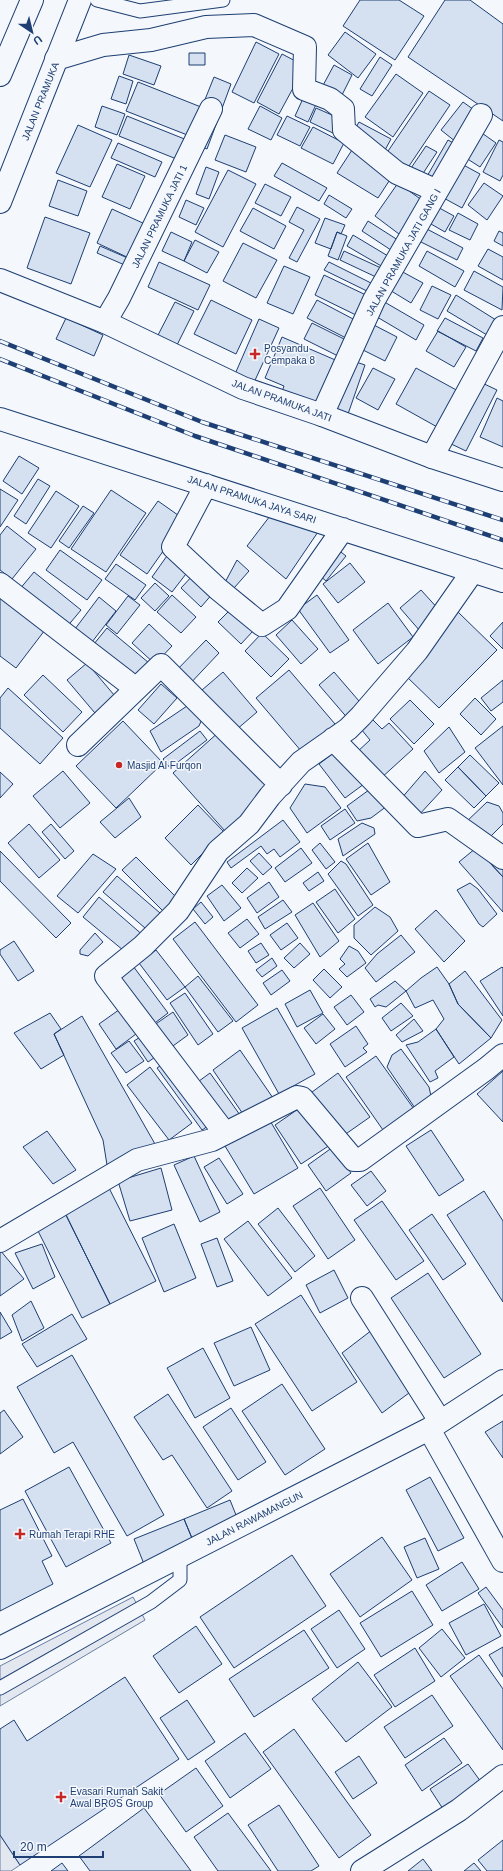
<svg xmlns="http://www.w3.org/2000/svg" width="503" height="1871" viewBox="0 0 503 1871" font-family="Helvetica,sans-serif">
	<rect width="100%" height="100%" fill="#f4f7fb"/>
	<path fill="#e3e8f0" stroke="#687fa3" d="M133,1597L145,1620L0,1706V1666Z
		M0,1835L20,1865L11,1871H0Z"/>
	<path fill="#d5e0f0" stroke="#1d3f73" d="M360,0H399L424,16L395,60L343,26Z
		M445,0H470L503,24V121L408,57Z
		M345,32L376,54L358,78L328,55Z
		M256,42L279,54L254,103L232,92Z
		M189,53H205V65H189Z
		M282,54L305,66L279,114L257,102Z
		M129,55L161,66L154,85L123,74Z
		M380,57L392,65L372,96L360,89Z
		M334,65L352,75L340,99L321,89Z
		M396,74L423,93L393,137L365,117Z
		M119,76L133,81L126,104L111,99Z
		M214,77L231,84L207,149L198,145L204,102Z
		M138,82L206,109L195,138L126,111Z
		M429,91L450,105L407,169L386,154Z
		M306,92L319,98L308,122L295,116Z
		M463,102L477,112L456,142L441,130Z
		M102,106L125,114L117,135L95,127Z
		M260,106L282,118L271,140L248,129Z
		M316,108L341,119L335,134L310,122Z
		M127,116L192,142L184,162L119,136Z
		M287,116L310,127L300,146L277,135Z
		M359,122L391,139L385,150L353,133Z
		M78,125L112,140L90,187L56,173Z
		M313,127L344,143L333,164L301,148Z
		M479,131L496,143L480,167L463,156Z
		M225,135L256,147L246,172L215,160Z
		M448,140L459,146L437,184L426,178Z
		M499,140L503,142V175L500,181L483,172Z
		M118,143L162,162L155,177L111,158Z
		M426,146L437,152L420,178L409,171Z
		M352,150L393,175L378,198L337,173Z
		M458,162L480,174L462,208L440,196Z
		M282,163L327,188L319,201L274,176Z
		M117,164L145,176L130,209L102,197Z
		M206,167L219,172L209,199L196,194Z
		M228,170L256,184L223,247L195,232Z
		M58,180L87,191L78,216L49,206Z
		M398,183L426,203L403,237L375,216Z
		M484,183L503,196L487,220L468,205Z
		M265,184L291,197L281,216L255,203Z
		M329,195L352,209L346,218L324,204Z
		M186,200L204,208L196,225L179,217Z
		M432,204L454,216L445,232L424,220Z
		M297,207L320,219L297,262L289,258L304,230L289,222Z
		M253,208L286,226L274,249L240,231Z
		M112,209L145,224L129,258L97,243Z
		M458,213L478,224L470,240L449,230Z
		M45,217L90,233L71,284L27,268Z
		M325,218L345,225L341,234L337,232L331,249L315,243Z
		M368,221L401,242L394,252L362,231Z
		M425,228L463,248L457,260L419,241Z
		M499,231L503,233V246L494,241Z
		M171,232L192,242L184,261L162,251Z
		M337,232L347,236L338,260L328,256Z
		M353,235L388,256L383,267L347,246Z
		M195,240L219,252L207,273L184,261Z
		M243,243L277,260L256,298L223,281Z
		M100,246L130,259L127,266L97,253Z
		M488,249L503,257V280L478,266Z
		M344,251L381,268L376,277L340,260Z
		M427,251L464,271L455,287L419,266Z
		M159,262L210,285L198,310L148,287Z
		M329,262L373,284L369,292L324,270Z
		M284,266L310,277L293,314L267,303Z
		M399,270L423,283L411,303L388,289Z
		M474,271L503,287L502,310L464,290Z
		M324,275L368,296L358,316L315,295Z
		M432,286L451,295L438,319L420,310Z
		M456,295L496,320L487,335L447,311Z
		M211,300L252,320L236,354L194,334Z
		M317,300L355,320L346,338L307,318Z
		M381,300L424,325L416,340L372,314Z
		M175,302L194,311L175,349L156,339Z
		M66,318L103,335L94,356L56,339Z
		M445,318L483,338L476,351L437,331Z
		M259,319L279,328L251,389L232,381Z
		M312,323L350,342L342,358L304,339Z
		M370,323L397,337L385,361L357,347Z
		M438,331L466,347L454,367L426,351Z
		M282,337L340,362L318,413L280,397L284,386L265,378Z
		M350,360L365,365L348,414L333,408Z
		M373,368L395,379L378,410L356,398Z
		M416,368L460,392L439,428L396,404Z
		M478,381L497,390L466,451L447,442Z
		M497,398L503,401V447L480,437Z
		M19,456L39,468L22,494L3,481Z
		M38,479L50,486L26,524L14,516Z
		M0,489L18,500L0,527Z
		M111,490L146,513L106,572L71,549Z
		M56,491L79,506L51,548L28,533Z
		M158,501L185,520L147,574L120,555Z
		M83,506L94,513L69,548L59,541Z
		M273,512L320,529L286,579L247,546Z
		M7,526L36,549L12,579L0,570V535Z
		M174,546L189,570L172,592L152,577Z
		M337,549L346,556L326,581L317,573Z
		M60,550L102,580L87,600L46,570Z
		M237,560L249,571L227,596L222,588Z
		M350,563L365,582L338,603L323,584Z
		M116,564L146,585L135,600L105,579Z
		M34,572L81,610L66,628L19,590Z
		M195,573L214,592L201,607L181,588Z
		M155,583L169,596L155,611L141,598Z
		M0,589L48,626L16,668L0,656Z
		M421,590L441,612L420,631L400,608Z
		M172,595L196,617L181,633L157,612Z
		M317,595L349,640L330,653L298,609Z
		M128,596L140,605L117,634L106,625Z
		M99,597L116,611L92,642L75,629Z
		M388,603L413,637L378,664L353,630Z
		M231,609L253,631L241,644L218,622Z
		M458,612L497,650L439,708L406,676Z
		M292,620L318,649L301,664L276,635Z
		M503,622V649L490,636Z
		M149,624L172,646L155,664L132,643Z
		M107,628L149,663L132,684L89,650Z
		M262,633L289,659L271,677L245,651Z
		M206,640L219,653L186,688L172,675Z
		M87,663L120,702L100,719L67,680Z
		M289,670L335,724L302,752L256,698Z
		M223,672L257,712L236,730L202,690Z
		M334,672L365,708L350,721L319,685Z
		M43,675L82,712L63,732L24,695Z
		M503,680V702L491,711L481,698Z
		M161,684L177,698L154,724L138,710Z
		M8,688L63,738L40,764L0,728V698Z
		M475,698L496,719L481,735L460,714Z
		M410,700L434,724L414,744L390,719Z
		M187,706L202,719L199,726L161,752L150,731Z
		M372,719L382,729L389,723L413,749L380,779L356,753L370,740L361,729Z
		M123,721L163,763L116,808L76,766Z
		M503,726V785L475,748Z
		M449,727L465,752L439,773L424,751Z
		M200,731L207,740L170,768L163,759Z
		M220,731L272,790L225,831L173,773Z
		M339,749L364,784L345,798L319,764Z
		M470,755L499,783L486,796L458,767Z
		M458,767L486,796L474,808L445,780Z
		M63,771L90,803L60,828L33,796Z
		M425,771L442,790L418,816L400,800Z
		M0,772L13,784L0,798Z
		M305,784L325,787L341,808L307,833L290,808Z
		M373,787L387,806L371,818L357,821L347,806Z
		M129,798L141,817L115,838L100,822Z
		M487,802L499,806L503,813V824L485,842L464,824Z
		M198,805L224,832L191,865L165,838Z
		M345,809L355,823L330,840L321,826Z
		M283,820L300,842L280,857L274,849L267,854L261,846L231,868L227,862Z
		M362,823L374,828L375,834L343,856L338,839Z
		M29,824L60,860L39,878L8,843Z
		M51,824L74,851L65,859L42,832Z
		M320,843L335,862L326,869L312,850Z
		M368,843L390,882L371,895L346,859Z
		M301,848L312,863L285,882L275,868Z
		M476,848L503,877V912L459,862Z
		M0,851L71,923L56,938L0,881Z
		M259,853L272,867L263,875L250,861Z
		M93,854L116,869L78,913L57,896Z
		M136,857L179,900L165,913L122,870Z
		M497,857L503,863V877L492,865Z
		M341,861L346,864L373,905L358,916L328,874Z
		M247,868L258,878L242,893L232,883Z
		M318,872L324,881L309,891L303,883Z
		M117,876L167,919L152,934L103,892Z
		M269,882L279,897L257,913L247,898Z
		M470,883L478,889L497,914L483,927L479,924L457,890Z
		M222,885L241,908L224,921L207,896Z
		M335,889L355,919L338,933L316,902Z
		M99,897L145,937L129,955L83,917Z
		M283,900L292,912L265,929L258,917Z
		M201,902L213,917L205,924L193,909Z
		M313,903L339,941L320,957L295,915Z
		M375,907L390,917L398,931L371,955L354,938V925Z
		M436,910L465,941L444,962L415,929Z
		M247,919L259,934L240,948L228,933Z
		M195,922L258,1005L236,1022L173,939Z
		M287,923L298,938L281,950L270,935Z
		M95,933L103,942L88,956L80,954V950Z
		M401,935L415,952L376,982L365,968L377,954Z
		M14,941L34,971L18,981L0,954V950Z
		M261,943L269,955L256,963L248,951Z
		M300,943L310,954L294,968L284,958Z
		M349,946L358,951L366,963L347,977L339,969L345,964L340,959Z
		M156,950L185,987L167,1000L139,963Z
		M272,958L277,966L262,977L256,970Z
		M133,966L168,1013L147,1029L112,982Z
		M437,967L449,984L458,1004L491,1038L459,1064L436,1029L444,1019L433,1000L415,1008L406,991L421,978Z
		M502,967L503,968V1016L480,981Z
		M324,969L342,987L330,998L313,980Z
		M282,970L290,981L271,995L263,983Z
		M465,971L502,1020L491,1038L458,1004L449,984Z
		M198,976L233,1021L218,1032L185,987Z
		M395,981L406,991L386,1007L378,1005L375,1007L370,999Z
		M310,990L323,1013L297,1027L285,1004Z
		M185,993L213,1034L198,1045L170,1003Z
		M351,995L364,1012L347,1025L334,1007Z
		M401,1003L413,1016L391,1031L382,1018Z
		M123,1007L140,1031L116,1049L99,1024Z
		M277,1008L315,1074L279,1094L242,1028Z
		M173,1012L188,1035L166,1051L150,1028Z
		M50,1013L61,1029L54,1034L64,1055L41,1069L14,1033Z
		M323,1014L335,1029L316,1044L304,1028Z
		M82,1016L155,1144L107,1165L103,1140L54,1034Z
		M414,1019L423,1031L402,1042L396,1035Z
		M356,1026L368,1044L363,1048L367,1052L345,1067L330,1044Z
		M436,1029L454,1057L435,1071L438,1078L430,1082L406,1045L418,1042Z
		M148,1032L161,1053L148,1062L134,1041Z
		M129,1041L144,1061L126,1073L111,1053Z
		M401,1049L429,1087L431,1096L417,1111L387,1067L392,1055Z
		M240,1050L273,1098L245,1117L213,1070Z
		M376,1056L414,1109L383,1130L346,1077Z
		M169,1060L214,1122L202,1130L157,1068Z
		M150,1067L192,1123L169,1140L127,1085Z
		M503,1071V1122L477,1094Z
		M210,1073L240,1115L225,1127L195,1084Z
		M338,1073L370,1117L340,1138L308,1095Z
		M304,1105L330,1145L301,1164L275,1125Z
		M269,1119L298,1168L254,1194L225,1146Z
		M431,1130L464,1180L439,1196L406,1146Z
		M47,1131L76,1170L53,1184L23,1147Z
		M333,1147L351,1173L326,1191L308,1165Z
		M194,1156L220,1212L200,1222L174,1165Z
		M219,1158L243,1194L227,1204L204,1167Z
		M161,1168L172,1210L130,1221L118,1181Z
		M371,1171L386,1191L367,1206L351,1185Z
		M109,1188L156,1281L110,1304L64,1211Z
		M320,1188L355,1240L328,1259L293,1206Z
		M484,1191L503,1221V1302L447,1215Z
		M382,1201L424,1261L396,1280L354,1220Z
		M278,1208L315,1256L295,1272L258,1224Z
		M64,1211L110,1304L82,1318L35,1225Z
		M432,1214L466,1264L443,1280L409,1230Z
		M248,1221L292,1278L268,1296L224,1239Z
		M174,1224L196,1278L164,1292L142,1238Z
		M217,1238L233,1281L217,1287L201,1244Z
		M42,1244L55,1277L33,1289L15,1253Z
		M0,1250L24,1279L0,1296Z
		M334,1270L348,1298L320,1313L306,1285Z
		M428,1273L481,1354L444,1378L391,1298Z
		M301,1295L357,1382L312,1411L255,1324Z
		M31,1301L44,1328L22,1341L12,1315Z
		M0,1312L12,1332L0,1339Z
		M72,1314L87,1339L37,1367L22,1344Z
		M251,1327L270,1370L234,1386L214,1343Z
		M372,1330L413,1390L382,1413L342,1353Z
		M203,1348L230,1398L195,1418L167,1368Z
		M72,1355L164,1515L127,1536L73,1442L54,1453L17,1387Z
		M282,1384L325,1449L285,1475L242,1411Z
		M168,1394L232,1491L207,1508L172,1455L163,1460L134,1417Z
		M231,1408L266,1462L238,1480L203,1427Z
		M4,1410L23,1437L0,1454V1413Z
		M503,1421V1458L485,1432Z
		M69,1467L111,1543L66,1567L25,1491Z
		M430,1477L464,1538L438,1551L406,1490Z
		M23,1499L52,1556L42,1561L53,1584L0,1611V1510Z
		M230,1500L240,1525L194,1543L184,1519Z
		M184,1519L194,1543L144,1564L134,1539Z
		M382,1537L412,1580L360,1617L330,1574Z
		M425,1538L439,1569L417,1578L404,1547Z
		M292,1555L326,1606L234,1668L200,1617Z
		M462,1562L479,1589L442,1611L426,1585Z
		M486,1587L503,1610V1628L478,1593Z
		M412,1591L433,1625L381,1657L360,1623Z
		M484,1604L501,1636L466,1655L449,1623Z
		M339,1610L365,1649L337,1668L311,1629Z
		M196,1626L222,1664L179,1693L153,1656Z
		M442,1629L465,1658L441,1677L419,1648Z
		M304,1630L329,1668L254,1717L229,1679Z
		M503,1647V1677L489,1655Z
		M415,1648L435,1681L395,1707L374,1675Z
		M479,1655L503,1689V1750L450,1676Z
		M358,1662L392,1707L346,1742L312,1699Z
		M125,1677L179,1759L20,1865L0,1835V1729L14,1720L27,1741Z
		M432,1695L453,1726L405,1758L384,1727Z
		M187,1700L215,1742L188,1760L160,1718Z
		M294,1729L371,1835L339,1858L263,1752Z
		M245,1733L271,1769L230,1798L205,1761Z
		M444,1738L462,1763L422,1791L405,1765Z
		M359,1756L377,1783L353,1799L335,1772Z
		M468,1764L481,1782L443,1809L430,1789Z
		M196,1768L223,1806L186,1832L159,1794Z
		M279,1805L319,1866L311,1871H278L248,1825Z
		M144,1808L191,1871H90L79,1856Z
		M228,1813L271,1871H218L194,1837Z
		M503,1840V1871H487L478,1860Z
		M423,1859L432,1871H408Z
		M62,1863L68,1871H51Z
		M474,1863L481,1871H464Z"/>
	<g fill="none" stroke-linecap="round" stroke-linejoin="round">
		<g stroke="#1d3f73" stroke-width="15">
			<path id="lane" d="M97,0L140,11L223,0
				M0,1688L151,1602L180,1580V1556"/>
		</g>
		<g stroke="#1d3f73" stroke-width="24">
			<path id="street" d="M56,59L103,45L151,40L206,27L254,25L305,47L304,89L330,99L343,109L344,130L397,173L437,191
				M105,322L119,298L211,109
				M322,415L374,300L481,115
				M0,419L503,581
				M432,457L503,327
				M206,485L173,547L218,589L262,625L287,609L343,529
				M0,584L135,688
				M333,739L418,826L448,819L503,858
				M78,745L161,665L281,785
				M224,1132L106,976L143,946L178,911L218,851L249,824L270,796L301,762L348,729L361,716L417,651L473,571
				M0,1241L137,1160L212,1140L297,1097L302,1098L354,1160H360L486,1069L503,1055
				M362,1298L440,1421
				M362,1871L459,1810L503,1776"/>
		</g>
		<g stroke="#1d3f73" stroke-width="24">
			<path id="secondary" d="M0,280L105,322L243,388L322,415L432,457L503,480
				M429,1429L503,1561
				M0,1648L429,1429L503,1381"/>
		</g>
		<g stroke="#1d3f73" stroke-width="24">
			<path id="primary" d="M0,75L32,0
				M0,202L80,0"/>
		</g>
		<use href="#lane" stroke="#f4f7fb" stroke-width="13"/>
		<use href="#street" stroke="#f4f7fb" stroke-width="22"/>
		<use href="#secondary" stroke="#f4f7fb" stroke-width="22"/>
		<use href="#primary" stroke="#f4f7fb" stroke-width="22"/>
		<g stroke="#1d3f73" stroke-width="4.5">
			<path id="rail" d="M0,341L202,422L503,520
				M0,359L195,436L503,540"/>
		</g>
		<use href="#rail" stroke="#f4f7fb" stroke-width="3" stroke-dasharray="9" stroke-linecap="butt"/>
	</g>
	<g fill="#c62828" stroke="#f4f7fb" stroke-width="1.5">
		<path d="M253 348h4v4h4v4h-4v4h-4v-4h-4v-4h4z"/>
		<circle cx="119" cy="765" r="4"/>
		<path d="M18 1528h4v4h4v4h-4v4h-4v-4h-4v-4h4z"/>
		<path d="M59 1791h4v4h4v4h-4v4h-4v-4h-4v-4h4z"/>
	</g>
	<g text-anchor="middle" stroke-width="3" stroke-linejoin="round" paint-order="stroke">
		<g font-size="10" fill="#1d3f73" stroke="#f4f7fb">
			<text transform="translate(40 101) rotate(-68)" y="4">JALAN PRAMUKA</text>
			<text transform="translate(159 216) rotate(-64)" y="4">JALAN PRAMUKA JATI 1</text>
			<text transform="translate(403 252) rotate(-61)" y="4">JALAN PRAMUKA JATI GANG I</text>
			<text transform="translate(282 400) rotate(20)" y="4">JALAN PRAMUKA JATI</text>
			<text transform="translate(252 499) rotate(18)" y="4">JALAN PRAMUKA JAYA SARI</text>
			<text transform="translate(254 1518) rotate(-27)" y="4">JALAN RAWAMANGUN</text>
		</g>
		<g font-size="10" fill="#1d3f73" stroke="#f4f7fb" text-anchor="start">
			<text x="264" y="352">Posyandu<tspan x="264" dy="12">Cempaka 8</tspan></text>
			<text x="127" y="769">Masjid Al Furqon</text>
			<text x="29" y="1538">Rumah Terapi RHE</text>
			<text x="70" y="1795">Evasari Rumah Sakit<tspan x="70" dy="12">Awal BROS Group</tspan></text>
		</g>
	</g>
	<g transform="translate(32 32) rotate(145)" stroke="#f4f7fb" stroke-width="3" paint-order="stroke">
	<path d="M0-3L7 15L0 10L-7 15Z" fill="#1d3f73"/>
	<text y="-6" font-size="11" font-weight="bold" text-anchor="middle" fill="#1d3f73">U</text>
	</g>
	<path d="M14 1851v6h89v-6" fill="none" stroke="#1d3f73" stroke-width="2"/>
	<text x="20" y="1851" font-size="12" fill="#1d3f73" stroke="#f4f7fb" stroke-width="3" paint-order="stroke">20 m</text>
</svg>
